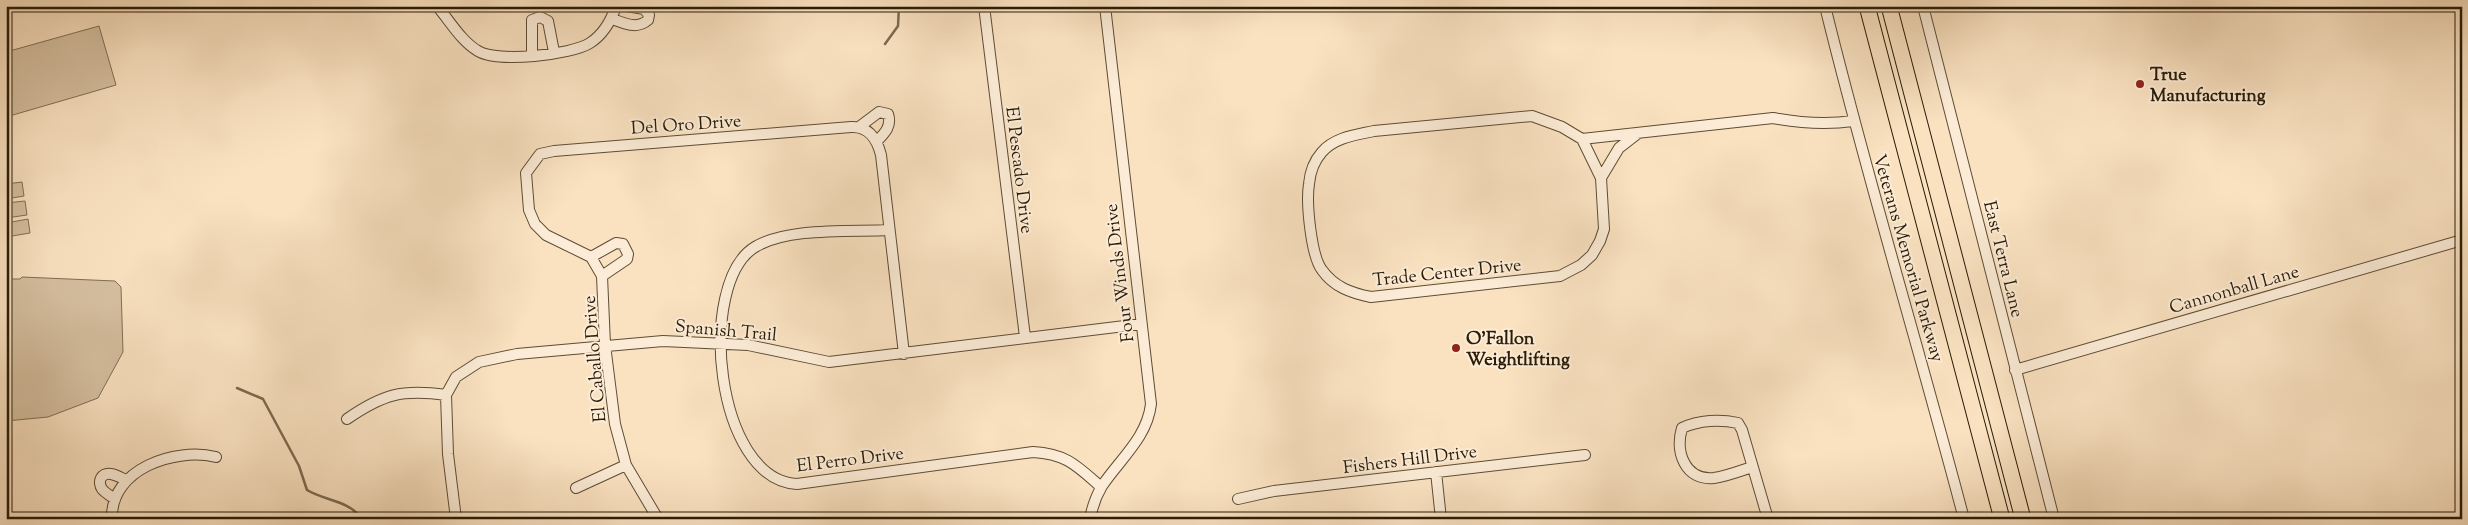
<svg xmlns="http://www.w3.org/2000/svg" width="2468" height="525" viewBox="0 0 2468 525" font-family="'Sorts Mill Goudy',serif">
	<rect width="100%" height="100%" fill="#fae2c1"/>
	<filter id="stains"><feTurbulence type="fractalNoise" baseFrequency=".004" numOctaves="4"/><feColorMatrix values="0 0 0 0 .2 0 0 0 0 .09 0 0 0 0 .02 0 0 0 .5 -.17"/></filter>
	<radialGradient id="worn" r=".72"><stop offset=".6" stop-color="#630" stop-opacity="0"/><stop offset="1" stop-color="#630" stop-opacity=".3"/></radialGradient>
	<path fill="#d6c0a1" stroke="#806e54" d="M99,26L116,85L6,117V52Z
		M22,182L24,196L6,199V184Z
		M25,201L27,215L6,218V203Z
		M28,219L30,233L6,237V223Z
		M22,277L115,281L121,287L123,352L98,398L48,417L6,421V279H20Z"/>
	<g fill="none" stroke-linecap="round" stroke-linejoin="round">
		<path stroke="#7c6a50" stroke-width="2.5" d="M885,44L898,26L899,6
			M237,388L263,399L299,466L307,490C325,501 349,500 362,519"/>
		<g stroke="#5d4d35" stroke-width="12">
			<path id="minor" d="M437,6C450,21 461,41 478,51C498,63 571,55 590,43C604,34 611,21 616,6
				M984,6L1025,337
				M1825,6C1867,178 1919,348 1964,519
				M1923,6L2054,519
				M612,19C625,23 636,30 648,20L649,15L644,9L627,6
				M532,55V20L540,17L548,21L554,52
				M1532,116L1562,127L1582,139L1601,178L1604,229L1600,241L1592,255L1581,265L1560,276L1371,297C1351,293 1334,287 1322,270C1311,256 1306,202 1309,184C1310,172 1314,161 1322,152C1335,137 1356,135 1374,131Z
				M859,127L879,112L888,114C892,126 885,133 877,141
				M1582,139L1773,118C1800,123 1825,125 1853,121
				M1601,178L1619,148L1637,134
				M889,230C851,232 788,227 755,247C696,283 715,480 797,484L1033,452C1067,454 1077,466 1101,487
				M591,257L616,243L623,244L628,254L627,259L602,276
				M2015,370L2462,240
				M347,419C383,394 402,389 446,395
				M1752,467C1740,471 1727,476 1714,478C1685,481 1675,452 1682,428C1699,420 1720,419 1738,423L1742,430L1768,519
				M1436,472L1441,519
				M576,488L626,465
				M115,499C111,496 105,493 102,489C100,486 99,481 101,478C107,469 119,477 126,480
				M1238,499L1274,491L1585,455
				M112,519C110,469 175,447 216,457
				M456,519L448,454L446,395L456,377L479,362L517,354L663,341L748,345L829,362L1141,324
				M658,519L626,465L615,424L605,345L602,276L591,257L546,235L535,224L529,210L526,173L540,154L554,151L851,127C869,126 877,139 881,155L904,354
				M1090,519C1092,508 1096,496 1102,486C1120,459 1147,438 1151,404L1105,6"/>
		</g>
		<g stroke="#291b06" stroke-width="17">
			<path id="highway" d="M1867,6L2002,519
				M1889,6L2023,519"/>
		</g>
		<use href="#minor" stroke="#fcecd7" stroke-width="10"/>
		<use href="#highway" stroke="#fae2c1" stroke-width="15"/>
	</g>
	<g fill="#8f2418" stroke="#fcecd7" stroke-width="2">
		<circle cx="2140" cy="84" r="5"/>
		<circle cx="1456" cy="348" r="5"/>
	</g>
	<g text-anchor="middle" stroke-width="4" stroke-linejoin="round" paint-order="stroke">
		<g font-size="18" font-weight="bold" fill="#291b06" stroke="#fcecd7" text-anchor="start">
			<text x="2150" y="80">True<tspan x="2150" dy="21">Manufacturing</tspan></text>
			<text x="1466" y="344">O'Fallon<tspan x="1466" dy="21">Weightlifting</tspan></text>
		</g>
		<g font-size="18" fill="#291b06" stroke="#fcecd7">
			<text transform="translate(686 124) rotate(-4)" y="6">Del Oro Drive</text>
			<text transform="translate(1020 170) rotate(83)" y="6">El Pescado Drive</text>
			<text transform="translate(1909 258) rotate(74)" y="6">Veterans Memorial Parkway</text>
			<text transform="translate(2004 259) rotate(76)" y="6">East Terra Lane</text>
			<text transform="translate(1447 272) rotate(-6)" y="6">Trade Center Drive</text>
			<text transform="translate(1119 273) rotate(-97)" y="6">Four Winds Drive</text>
			<text transform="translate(2234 289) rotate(-16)" y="6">Cannonball Lane</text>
			<text transform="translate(726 330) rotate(5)" y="6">Spanish Trail</text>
			<text transform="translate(594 359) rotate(-95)" y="6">El Caballo Drive</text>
			<text transform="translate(850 459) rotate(-7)" y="6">El Perro Drive</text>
			<text transform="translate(1410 459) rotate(-7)" y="6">Fishers Hill Drive</text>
		</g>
	</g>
	<rect width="2468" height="525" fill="none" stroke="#fae2c1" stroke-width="25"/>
	<rect x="8" y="8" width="2453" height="510" fill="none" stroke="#291b06" stroke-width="2.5"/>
	<rect x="12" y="12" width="2443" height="500" fill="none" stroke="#291b06"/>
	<rect width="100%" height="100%" filter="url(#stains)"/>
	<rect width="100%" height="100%" fill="url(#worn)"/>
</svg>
